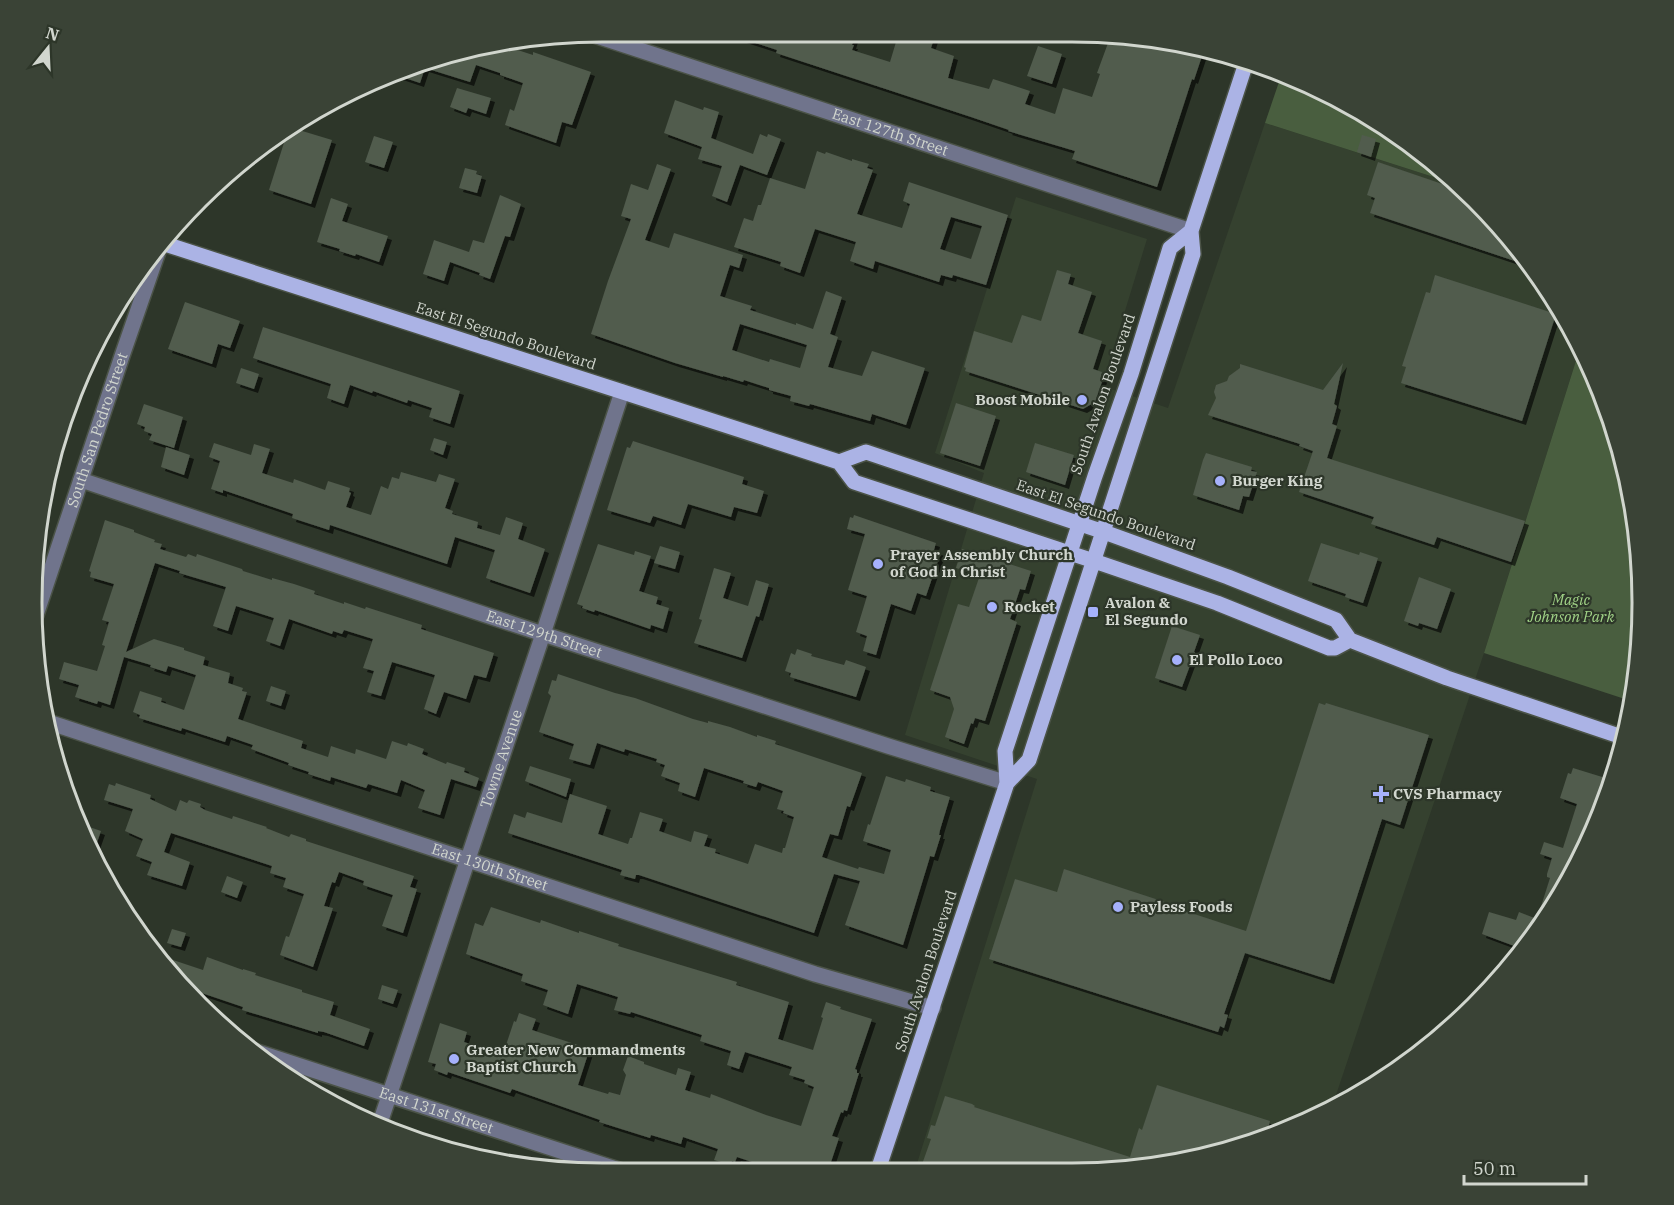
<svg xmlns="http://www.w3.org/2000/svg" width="1674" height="1205" viewBox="0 0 1674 1205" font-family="'IBM Plex Serif',serif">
	<defs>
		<filter id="shadow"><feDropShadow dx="4" dy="4" stdDeviation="0" flood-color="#0009"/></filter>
	</defs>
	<rect width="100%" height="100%" fill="#2d3629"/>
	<path fill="#35412f" d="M1265,123L1446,181L1501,226L1566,317L1580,348L1484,653L1331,1110L1324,1115L1146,1169L915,1170L1037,779L905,735L984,473L935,453L1016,197L1147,239L1102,386L1168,408Z"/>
	<path fill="#495e3f" d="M1280,79L1357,108L1446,181L1265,123Z
		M1580,348L1612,419L1638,528L1641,640L1631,701L1484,653Z"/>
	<path fill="#515b4d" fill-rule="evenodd" filter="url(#shadow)" d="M727,32H820L832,35L833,32H856L852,45H854L852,50L890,62L899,32H936L931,48L954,56L948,78L989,89L993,79L1030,91L1025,104L1055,114L1063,88L1092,97L1100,74L1097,73L1111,35L1183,43L1204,50L1194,80L1192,79L1157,187L1072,159L1075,151L1008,131L1009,130L971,117L776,53L777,50L727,34Z
		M502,45L533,55V52L591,72L572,125L562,122L556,143L505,125L510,109L514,111L523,83L500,75V73L476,65L470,82L425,68L420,83L399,76L454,51Z
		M1038,46L1062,54L1052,84L1027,76Z
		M457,88L491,98L486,114L468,108L466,113L450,107Z
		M675,100L703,110L704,107L719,112L711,138L753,154L760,134L767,137L768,134L781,139L767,175L740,165L727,202L712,196L722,166L698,159L702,147L664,133Z
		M289,127L332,140L311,204L269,190Z
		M1362,135L1376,139L1371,157L1357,152Z
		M374,136L393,142L384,168L365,162Z
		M817,151L825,154L826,152L852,161V159L869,164L867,168L873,170L857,214L902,228L910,204L903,201L909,182L1008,215L986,285L953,275L952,278L941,275L939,282L875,261L873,269L850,261L856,242L815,229L800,273L780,266L781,262L734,247L744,218L753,221L758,205H761L770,178L805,189ZM951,217L982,226L971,259L940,249Z
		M1378,162L1454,188L1501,226L1530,266L1370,213L1375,198L1367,195Z
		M657,164L671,169L645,240L669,248L674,233L743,255L739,268L730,265L720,296L752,306L750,310L796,325V323L813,329L826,291L842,297L830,334L838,337L828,367L862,376L872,351L925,368L906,425L872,414L870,421L810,404L809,406L790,401L791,396L769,390V388L744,380L743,382L723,376V377L675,363L591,334L608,281L631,219L621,216L631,184L648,190ZM740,324L807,345L800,368L770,359L769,362L732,350Z
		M465,168L477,171L476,174L482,176L477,193L459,188Z
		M500,195L521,204L510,237L505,236L490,279L479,275L480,273L450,262L444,281L423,274L434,240L469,252L473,240L484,243Z
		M331,198L348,204L342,221L388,236L379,262L356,254L355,256L339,251L340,249L317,242Z
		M1057,270L1071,274L1068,284L1092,292L1078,333L1102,341L1093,369L1102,372L1101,375L1104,376L1095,402L1083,409L965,371L966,368L964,367L974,331L1012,343L1022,315L1041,321Z
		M1435,275L1556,314L1522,421L1401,383L1406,367L1402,366L1426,292L1430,293Z
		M185,302L240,321L230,348L218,344L212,364L168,349Z
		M263,327L460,391L450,424L429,417L432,408L408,400L407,403L373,391L372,393L350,385L344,404L327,398L331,384L253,358Z
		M1343,363L1334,404L1337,406L1332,424L1337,426L1327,458L1525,521L1511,562L1437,537L1434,545L1371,524L1374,517L1299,492L1313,451L1299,446L1300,444L1208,415L1216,398L1214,392L1216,385L1227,381L1229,376L1240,368V364L1323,390Z
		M241,368L259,374L254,389L236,383Z
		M956,403L996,416L980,466L940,453Z
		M144,404L183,417L174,448L149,440L152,434L144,431L145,427L137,424Z
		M434,438L447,442L443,455L430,450Z
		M633,441L744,477L742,484L764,491L757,513L734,507L731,517L688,504L681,525L653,516L650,523L607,510L627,447L630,448Z
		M214,443L251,455L254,444L270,449L262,473L293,483L294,479L325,490L328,481L350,488L349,492L351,493L346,507L371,515L381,486L388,489L392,477L399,479L401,472L436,482L439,474L455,479L445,508L453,511L452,514L478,522L477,528L500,535L506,517L523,523L518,539L545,549L530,593L486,578L495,550L455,537L447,564L330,525L329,530L292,518L293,514L223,490V493L211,489L220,461L209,457Z
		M1035,443L1074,455L1065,485L1026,472Z
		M166,447L190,455L184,475L161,467Z
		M1206,453L1252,467L1251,471L1257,472L1249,497L1243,496L1239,510L1193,495L1203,460Z
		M854,515L936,543L934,550L941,552L926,596L917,593L911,611L891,604L876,655L863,651L867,636L856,632L867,596L848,590L865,534L847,529L850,517L853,518Z
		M105,520L134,530V532L155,540L154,542L162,544L160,549L186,557L188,554L196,557L197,554L242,569L243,571L272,580V578L294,584L315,591L314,594L344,604V602L365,609L366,607L422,625L421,629L494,653L486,678L474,675L466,699L444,692L436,714L424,709L435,675L392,662L381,696L367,692L374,671L363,668L373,639L344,630L342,634L333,631L332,634L289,619L280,646L266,641L274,618L236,606L228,631L213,626L226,587L179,573L180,571L155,563L126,652L154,639L184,648V650L205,657L203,665L230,673L228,683L243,688L242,691L247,692L238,719L303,741L301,748L328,757L331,746L355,754L356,749L386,759L392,741L407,746L408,743L424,749L422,754L446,764L447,762L465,768L464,772L479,778L476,787L451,779L440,815L418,808L425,790L401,780L397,793L368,784L366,788L331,777L330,781L308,774L309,772L288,765L289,763L251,749L253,745L227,736L225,742L182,728L181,731L139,718L140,715L133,712L140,691L162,698L161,702L184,710L196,675L168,666L166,672L150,667L151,665L124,657L110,705L98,701L97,704L75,697L79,685L59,679L64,662L97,671L105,646L102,645L109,622L102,620L114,584L90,577L91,572L89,571Z
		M1321,543L1359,555L1360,552L1378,558L1363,603L1345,597L1346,594L1308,581Z
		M598,544L634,555L635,551L651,556L639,591L658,597L656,604L669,608L663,629L651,625L650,629L595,610L594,612L582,608L583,606L577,604Z
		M660,546L680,552L675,569L654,563Z
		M962,549L1031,571L1025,590L1020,589L1010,619L1017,622L985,721L975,718L973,724L971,723L964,744L945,737L954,709L950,697L930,690L958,604L969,607L980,575L956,568Z
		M714,568L731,573L723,598L748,606L756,580L769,584L759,617L756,616L742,658L694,643L702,620L699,619Z
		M1419,577L1451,589L1437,629L1419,623L1418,626L1404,621Z
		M1172,626L1200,635L1194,652H1195L1182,687L1155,678Z
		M797,649L812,654L811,656L844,665L846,660L866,667L856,697L790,677L791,673L785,671L791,653L795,655Z
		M558,674L615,693L635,698L693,719L708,723V721L730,727L757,737V735L776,741L775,744L862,773L850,807L847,806L838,836L830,834L822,857L858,869L859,867L884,874L891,850L863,841L868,824L870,825L886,776L905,782L906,779L931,787L930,791L950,797L940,830L939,835H941L934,857L930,856L929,860L903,945L845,925L860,881L834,874L814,933L639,875H636L635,879L620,875L622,870L508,833L514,814L525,818L527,812L562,823L570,794L607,806L598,834L628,844L630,838H632L640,812L663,819L659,831L691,842L694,831L708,835L704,846L716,849L715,853L748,864L755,844L782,853L783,848H785L794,817L783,813L784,811L777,809L783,791L758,782L756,787L743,783L744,781L704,768L695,797L678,791L680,783L661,776L665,765L656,762L657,759L625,749L624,752L597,743L590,765L569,759L574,744L539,732L551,696L548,693L552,680L556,681Z
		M271,686L286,691L281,706L266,701Z
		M1319,703L1325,705L1326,703L1429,735L1400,825L1382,819L1330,980L1245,953L1224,1014L1228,1015L1224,1028L1220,1026L1218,1032L989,959L1015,879L1057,892L1064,869L1180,907L1179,909L1246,931Z
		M530,766L571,779L566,797L525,781Z
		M1573,768L1612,780L1583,855L1525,950L1482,934L1489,912L1516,920L1519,912L1537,919L1550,878L1547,877V874L1552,858L1540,854L1544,842L1563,848L1577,804L1560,798L1568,773L1571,774Z
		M116,783L151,795L150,799L176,811L180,800L187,803L189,800L201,804L200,807L205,810L232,819L233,816L267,827L266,828L289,837L291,834L306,839V841L414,876L410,887L417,889L403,933L382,926L393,895L363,885L364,881L339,872L335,883L332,882L324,906L333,908L313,967L280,955L286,936L289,937L304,894L283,887L286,878L270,873L272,866L171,833L164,852L190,862L182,886L147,875L152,862L136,856L143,839L125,831L133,809L104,800L109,784L115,786Z
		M75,822L101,831L94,851L85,837Z
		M227,876L243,882L237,898L221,892Z
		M491,907L540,923L541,920L579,933V931L619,944L618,946L737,982L736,985L789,1002L778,1039L813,1050L823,1018L821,1017L826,1002L841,1007L840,1009L872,1019L855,1069L857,1070V1073H859L847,1111L844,1110L843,1113L841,1112L832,1136L839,1138L828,1171H779L737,1157L735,1162L732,1161L731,1165L714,1160L718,1149L683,1137L681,1144L651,1135L650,1138L599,1122L600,1120L512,1089L510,1093L448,1072L447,1075L434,1070L436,1064L428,1062L440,1023L467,1032L464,1042L497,1053L499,1046L505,1048L514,1021L516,1022L519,1013L536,1019L532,1030L584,1047L583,1048L589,1051L578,1085L608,1094L609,1092L620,1095L626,1075L623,1070L628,1056L644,1062V1064L676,1075L678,1068L691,1072L685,1090L710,1098L711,1094L766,1115L801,1126L814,1087L804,1083L805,1080L789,1075L792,1067L745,1052L739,1069L727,1065L731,1051L700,1041L702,1035L631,1012L630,1014L614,1010L618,997L577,984L568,1014L543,1005L548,990L521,981L523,974L466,954L475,923L483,926Z
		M172,929L186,933L181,947L167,943Z
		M158,955L203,970L207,957L243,970V969L256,973L255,975L302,990V992L334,1002L330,1015L370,1029L364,1046L324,1032L318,1031V1033L242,1010L243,1007L181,986L173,979Z
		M382,985L398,990L393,1004L378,999Z
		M1157,1085L1270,1121L1267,1132L1146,1169L920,1170L931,1139L927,1138L931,1125L935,1126L945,1096L972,1104L975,1106L974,1107L1130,1157L1139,1128L1142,1130Z"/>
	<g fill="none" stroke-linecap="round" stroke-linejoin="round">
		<g stroke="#4b5347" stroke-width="18">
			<g id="minor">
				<path id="s1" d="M588,33L1191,231"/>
				<path id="s2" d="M81,480L543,634L888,746L1007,783"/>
				<path id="s3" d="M36,615L122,356L160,246"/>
				<path id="s4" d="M48,722L815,974L933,1008"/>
				<path id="s5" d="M248,1049L625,1172"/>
				<path id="s6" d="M379,1126L543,634L622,392"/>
			</g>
		</g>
		<g stroke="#4b5347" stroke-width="18">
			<path id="major" d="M162,243L839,462L854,482L1094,561L1217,603L1329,648H1335L1350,640
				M839,462L866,452L1104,532L1228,577L1336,620L1350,640L1447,678L1625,738
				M1007,783L1029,760L1193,254L1191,231L1245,66
				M878,1170L1007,783L1005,751L1095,476L1131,374L1170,248L1191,231"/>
		</g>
		<use href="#minor" stroke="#70748c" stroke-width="15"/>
		<use href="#major" stroke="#abb3e5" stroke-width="15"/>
	</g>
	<g fill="#a6b1fc" stroke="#2d3629" stroke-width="2">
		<circle cx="1082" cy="400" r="6"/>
		<circle cx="1220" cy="481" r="6"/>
		<circle cx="878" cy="564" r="6"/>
		<circle cx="992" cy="607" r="6"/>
		<rect x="1087" y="606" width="12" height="12" rx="3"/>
		<circle cx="1177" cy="660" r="6"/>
		<path d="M1378 785h6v6h6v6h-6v6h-6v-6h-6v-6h6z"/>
		<circle cx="1118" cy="907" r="6"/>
		<circle cx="454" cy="1059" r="6"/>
	</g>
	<g text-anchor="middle" stroke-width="4.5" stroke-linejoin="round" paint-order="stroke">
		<g font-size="15" fill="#d1d6ce" stroke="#2d3629">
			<text dy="5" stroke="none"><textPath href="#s1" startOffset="318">East 127th Street</textPath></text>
			<text transform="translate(506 336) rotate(18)" y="5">East El Segundo Boulevard</text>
			<text transform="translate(1103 394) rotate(-71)" y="5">South Avalon Boulevard</text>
			<text dy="5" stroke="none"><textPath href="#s3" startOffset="195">South San Pedro Street</textPath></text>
			<text transform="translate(1106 515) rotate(19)" y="5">East El Segundo Boulevard</text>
			<text dy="5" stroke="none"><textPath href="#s2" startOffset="488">East 129th Street</textPath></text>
			<text dy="5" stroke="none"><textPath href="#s6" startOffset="387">Towne Avenue</textPath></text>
			<text dy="5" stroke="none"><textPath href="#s4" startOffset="465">East 130th Street</textPath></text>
			<text transform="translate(926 971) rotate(-72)" y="5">South Avalon Boulevard</text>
			<text dy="5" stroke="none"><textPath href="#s5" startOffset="198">East 131st Street</textPath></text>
		</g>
		<g font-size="15" font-weight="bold" fill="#d1d6ce" stroke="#2d3629" text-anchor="start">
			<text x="1070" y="405" text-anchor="end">Boost Mobile</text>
			<text x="1232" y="486">Burger King</text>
			<text x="890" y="560">Prayer Assembly Church<tspan x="890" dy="17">of God in Christ</tspan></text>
			<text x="1105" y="608">Avalon &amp;<tspan x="1105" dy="17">El Segundo</tspan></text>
			<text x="1004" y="612">Rocket</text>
			<text x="1189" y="665">El Pollo Loco</text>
			<text x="1393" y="799">CVS Pharmacy</text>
			<text x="1130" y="912">Payless Foods</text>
			<text x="466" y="1055">Greater New Commandments<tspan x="466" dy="17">Baptist Church</tspan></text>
		</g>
		<g font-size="15" font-style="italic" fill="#a1d387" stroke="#2d3629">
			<text x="1571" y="605">Magic<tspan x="1571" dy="17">Johnson Park</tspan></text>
		</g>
	</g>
	<path d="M0 0H1674V1205H0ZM602 42H1072A560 560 0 0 1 1632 602V603A560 560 0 0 1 1072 1163H602A560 560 0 0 1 42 603V602A560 560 0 0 1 602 42Z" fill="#3a4336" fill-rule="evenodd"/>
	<path fill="none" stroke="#d1d6ce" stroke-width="3" d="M602 42H1072A560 560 0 0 1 1632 602V603A560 560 0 0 1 1072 1163H602A560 560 0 0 1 42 603V602A560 560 0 0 1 602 42Z"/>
	<g transform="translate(48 48) rotate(18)" stroke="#2d3629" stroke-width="4.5" paint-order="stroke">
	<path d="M0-4.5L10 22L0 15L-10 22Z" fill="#d1d6ce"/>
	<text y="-9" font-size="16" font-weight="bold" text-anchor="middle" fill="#d1d6ce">N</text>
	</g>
	<path d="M1464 1175v9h122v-9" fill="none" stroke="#d1d6ce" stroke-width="3"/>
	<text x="1473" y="1175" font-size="18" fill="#d1d6ce" stroke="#2d3629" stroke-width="4.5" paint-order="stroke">50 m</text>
</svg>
